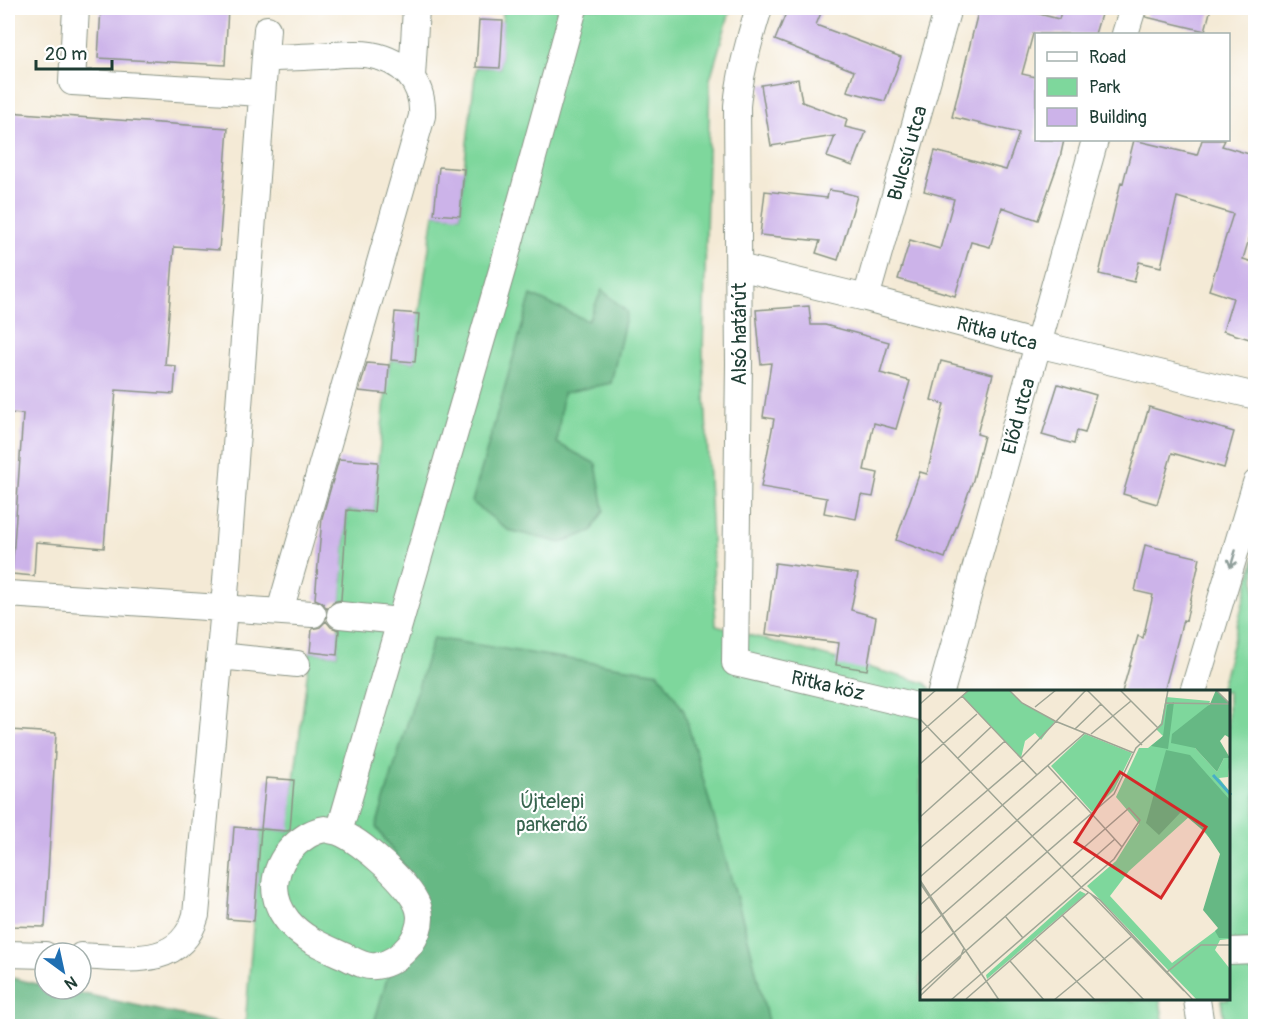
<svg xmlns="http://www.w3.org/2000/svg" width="1263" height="1034" viewBox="0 0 1263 1034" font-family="Pangolin,sans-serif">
	<rect width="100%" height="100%" fill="#fff"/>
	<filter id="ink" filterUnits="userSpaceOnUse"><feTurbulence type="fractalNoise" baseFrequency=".0167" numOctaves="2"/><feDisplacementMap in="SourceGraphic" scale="12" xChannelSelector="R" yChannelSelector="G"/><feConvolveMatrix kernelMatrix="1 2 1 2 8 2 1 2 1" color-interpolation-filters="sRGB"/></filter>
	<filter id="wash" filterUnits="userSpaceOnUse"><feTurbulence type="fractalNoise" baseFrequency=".008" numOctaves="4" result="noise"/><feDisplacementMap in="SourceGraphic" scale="24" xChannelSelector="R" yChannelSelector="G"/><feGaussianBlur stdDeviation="1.35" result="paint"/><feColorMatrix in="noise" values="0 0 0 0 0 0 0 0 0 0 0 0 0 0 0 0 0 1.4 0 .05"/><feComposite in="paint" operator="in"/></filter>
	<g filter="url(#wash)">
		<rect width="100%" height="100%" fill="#f4ead6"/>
		<path fill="#7ed79c" stroke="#4e8a68" stroke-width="1.5" d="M503,8H731L710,79L703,352L716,626L925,683L934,692H921V1000H1160L1164,1026H245L261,829L289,831L294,780L310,652L337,655L347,510L374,512L378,462L389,365L391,360L415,362L419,314L434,214L460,216L464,169L476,67L500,68Z
			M1255,556V1026H1225L1221,1000H1228V692H1220Z"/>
		<path fill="#66b884" stroke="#427a5c" stroke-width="1.5" d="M602,290L627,312L611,383L563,393L557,443L596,464L604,510L592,531L561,543L508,530L472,502L531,295L588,321Z
			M433,638L659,673L684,711L749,942L769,1026H365L374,1023L389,972L416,953L414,881L376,827Z
			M8,977L45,986V989H61L232,1026H8Z"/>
		<g id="blocks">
			<path fill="#ccb3e9" d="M101,8H228L225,65L98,58Z
				M788,8H823L816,25L901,57L885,101L847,91L854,71L775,40Z
				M979,8H1016L1059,19L1062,8H1103L1095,34H1033L1022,74L1036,77V140H1064L1060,158L1038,220L1002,207L990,247L971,242L955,296L898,279L910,240L940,249L954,199L924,191L935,151L1006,170L1019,133L952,117Z
				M1148,8H1211L1205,31L1146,17Z
				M479,20L503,21L500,68L476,67Z
				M798,79L802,102L847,119L845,127L866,132L853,166L827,157L835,136L771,146L761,85Z
				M8,112L228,128L219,250L174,247L165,365L176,366L174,394L116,390L104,548L36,542L34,576L12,574L23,414L8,413Z
				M1134,140L1197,155L1202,140H1225L1222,146L1256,156V216L1243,259L1256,263V341L1223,331L1233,298L1209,290L1233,214L1177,197L1161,267L1139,262L1134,282L1099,274L1121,182L1123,183Z
				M439,167L464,169L460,216L434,214Z
				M829,190L842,192L857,196L838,260L816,253L820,241L760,235L765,191L827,198Z
				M809,306L811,325H825L889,342L880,373L910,381L896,429L874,423L864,470L878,473L873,497L861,495L856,519L824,513L827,498L761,487L774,419L763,417L771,363L761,364L756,310Z
				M395,312L419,314L415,362L391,360Z
				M941,361L993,374L977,434L984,436L973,480L945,558L896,540L920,472L927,474L944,404L931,400Z
				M367,363L389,365L387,394L359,391Z
				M1058,384L1096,395L1085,433L1077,431L1074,444L1042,435Z
				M1149,407L1234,432L1224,468L1172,453L1157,504L1123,494Z
				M339,459L378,462L374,512L347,510L341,600L333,602L327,609L322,602L315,599L322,518Z
				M1145,545L1200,558L1186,621L1183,620L1164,692H1122L1138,636L1143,638L1153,595L1135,591Z
				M775,563L858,574L851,610L876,617L867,670L836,665L839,643L766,634Z
				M326,621L331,627L339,630L337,655L310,652L312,629L320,627Z
				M10,730L56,733L45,927L8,926V742L10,743Z
				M266,778L294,780L290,830L287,831L261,829Z
				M234,827L261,829L254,921L227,919Z"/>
		</g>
	</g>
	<g filter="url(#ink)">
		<use href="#blocks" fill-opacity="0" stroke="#8a9485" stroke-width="1.5"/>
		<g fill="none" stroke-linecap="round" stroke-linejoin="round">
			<g stroke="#8a9485" stroke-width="28">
				<path id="minor" d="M76,8L72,82L262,93
					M759,8C749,40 740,72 737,106L739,364L735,663L921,707
					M1125,34L1133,8
					M265,58C283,58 302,57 320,56C337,55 355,52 371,55C403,61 424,82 422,116L280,611
					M412,77L416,8
					M739,267L866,298L1037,344L1256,396
					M866,298L948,8
					M8,594L313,614
					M340,615L400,621
					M220,656L297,664
					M941,692L1095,140
					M1193,692L1256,483
					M325,829C329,830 334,831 338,832C361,840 414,887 419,910C422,922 417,935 410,945C401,956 390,964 376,966C364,968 352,959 342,955C322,946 302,938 288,921C267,895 273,864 297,843C306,836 313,831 325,829Z
					M339,832L504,263L574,8
					M1228,951L1256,950
					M8,954L45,955
					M81,956C125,958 181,970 196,915L224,608L267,29
					M1197,1000L1201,1026"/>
			</g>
			<use href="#minor" stroke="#fff" stroke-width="26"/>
		</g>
		<defs><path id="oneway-shaft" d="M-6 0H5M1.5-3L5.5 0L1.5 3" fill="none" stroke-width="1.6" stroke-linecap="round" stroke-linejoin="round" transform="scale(1.5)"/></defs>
		<use stroke="#8f9e9a" href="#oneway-shaft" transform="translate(1233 559) rotate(107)"/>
	</g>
	<g text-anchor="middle" stroke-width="4.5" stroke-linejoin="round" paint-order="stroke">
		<g font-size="20" fill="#1f3d34" stroke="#fff">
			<text transform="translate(907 153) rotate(-74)" y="7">Bulcsú utca</text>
			<text transform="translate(997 333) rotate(15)" y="7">Ritka utca</text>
			<text transform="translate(739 334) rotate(-90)" y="7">Alsó határút</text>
			<text transform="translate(1018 416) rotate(-75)" y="7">Előd utca</text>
			<text transform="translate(828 685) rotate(13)" y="7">Ritka köz</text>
		</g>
		<g font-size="20" fill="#37644e" stroke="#fff">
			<text x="552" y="808">Újtelepi<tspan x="552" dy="23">parkerdő</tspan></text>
		</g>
	</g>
	<g transform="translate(920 690)">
		<rect width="310" height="310" fill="#f4ead6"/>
		<path d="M49,0H89L102,13L135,31L121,50L115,43L105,51L101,68L42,6ZM246,7L290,11L275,58L297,82L304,68H310L308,87L299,88L310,102V171L270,126L209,181L190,206L252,273L310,230V249L300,250L295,260L310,279V310H277L167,196L196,171L219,134L196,107L219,58H228L243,46L236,39L241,33ZM165,44L212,63L194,100L172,122L131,76ZM160,201L166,204L67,289L66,285Z" fill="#7ed79c"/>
		<path d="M296,0L310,13V48L305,45L300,51L310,68H304L297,82L275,58L251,53L252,44L290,14ZM254,12L248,59L231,56L243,46L247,15ZM246,60L270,65L310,110V248H299L295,241L298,238L283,220L300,164L286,143L261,122L239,145L226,133Z" fill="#66b884"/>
		<path fill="none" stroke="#48afc7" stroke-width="3" d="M293,85L311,105"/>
		<path fill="none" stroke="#9fa595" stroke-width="1.5" d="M89,0L102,13L135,31L214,63M167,0L222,55M200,0L238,38M296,0L310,14M42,6L117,85M245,13L311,14M0,14L16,0M115,17L136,0M0,29L162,198L180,210L273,310M155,39L181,14M0,43L49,0M171,44L211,11M38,68L71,37M101,68L166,0M0,74L57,24M128,76L202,157M0,127L85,51M0,158L103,70M0,187L165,43M152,187L195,149M0,190L44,258L40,268L0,306M0,193L79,310M171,204L264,301M0,215L142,91M142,225L224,310M85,226L103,248M0,244L156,108M115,249L175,310M90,271L124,310M0,272L194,104L216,58L242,34L248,0M247,282L281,255H311M0,301L209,118L220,130L194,169L31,310M46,309L169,202M134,310L212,246"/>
		<path fill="#d62828" fill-opacity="0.15" stroke="#d62828" stroke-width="3" d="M200,82L286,137L241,208L155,152Z"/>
		<rect width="310" height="310" fill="none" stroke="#1f3d34" stroke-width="3"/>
	</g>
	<rect width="1263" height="1034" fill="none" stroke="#fff" stroke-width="30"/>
	<rect x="1035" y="33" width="195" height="108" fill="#ffffff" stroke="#a5b1ae" stroke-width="1.5"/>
	<rect x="1047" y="52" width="30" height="9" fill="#ffffff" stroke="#a5b1ae" stroke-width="1.5"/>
	<text x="1089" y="63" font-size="18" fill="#1f3d34">Road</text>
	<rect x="1047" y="78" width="30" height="18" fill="#7ed79c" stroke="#a5b1ae" stroke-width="1.5"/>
	<text x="1089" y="93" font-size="18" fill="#1f3d34">Park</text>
	<rect x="1047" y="108" width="30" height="18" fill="#ccb3e9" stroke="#a5b1ae" stroke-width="1.5"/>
	<text x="1089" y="123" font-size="18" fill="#1f3d34">Building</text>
	<g transform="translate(63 971) rotate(147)"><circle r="28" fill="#ffffff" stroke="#a5b1ae" stroke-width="1.5"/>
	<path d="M0-4.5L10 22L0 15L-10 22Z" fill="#1f6fb2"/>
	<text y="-9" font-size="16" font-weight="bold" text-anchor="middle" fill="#1f3d34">N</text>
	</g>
	<path d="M36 60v9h76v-9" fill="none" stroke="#1f3d34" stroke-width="3"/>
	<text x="45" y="60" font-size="18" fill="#1f3d34" stroke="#ffffff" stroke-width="4.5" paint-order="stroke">20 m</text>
</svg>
